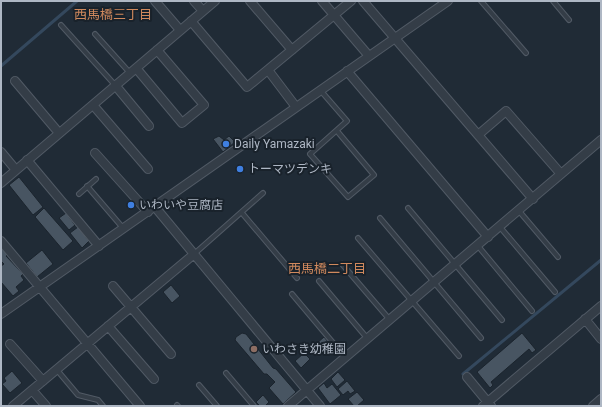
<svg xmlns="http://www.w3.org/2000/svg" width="602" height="407" viewBox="0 0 602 407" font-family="Roboto,'Noto Sans JP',sans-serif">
	<rect width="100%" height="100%" fill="#202b36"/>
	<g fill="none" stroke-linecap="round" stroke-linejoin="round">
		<path stroke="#34485d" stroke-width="3" d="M1,66L77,1
			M463,374L601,260"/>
	</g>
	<path fill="#485562" stroke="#1b242d" d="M219,136L224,140L229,136L235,142L223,152L213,139Z
		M19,177L43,207L33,215L9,185Z
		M44,208L73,241L63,250L35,217Z
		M66,213L75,225L69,230L59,218Z
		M78,227L89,241L82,248L70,233Z
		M1,247L8,254L6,256L23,274L21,276L24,280L16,287L19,291L13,296L1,282V266L4,264L1,261Z
		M42,250L53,264L37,277L26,263Z
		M171,285L180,296L172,303L163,292Z
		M242,333L246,334L273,368L276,369L296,392L283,404L269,388L275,382L267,374H264L235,340L236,337Z
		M522,333L536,350L532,353L529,349L491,382L493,385L490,388L477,372Z
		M324,337L329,343L322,349L317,343Z
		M304,353L310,359L301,368L295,361Z
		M12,371L22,383L10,393L2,384L6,381L4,378Z
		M338,372L345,380L337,387L331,379Z
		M347,381L355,391L350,394L348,391L343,395L338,389Z
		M324,383L327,388L332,384L341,395L330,404L318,388Z
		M357,392L364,400L357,406H354L348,399Z
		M263,395L269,402L265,406H260L256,402Z"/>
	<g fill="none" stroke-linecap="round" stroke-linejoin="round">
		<g stroke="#515a65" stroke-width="6">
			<path id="lane" d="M481,1L526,53
				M553,1L569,20
				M61,25L115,85
				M95,34L130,73
				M321,91L347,121L310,154L348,197L374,175L337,131
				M87,186L123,228
				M79,194L96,179
				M408,208L502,320
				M519,211L558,257
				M242,213L297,278
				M380,218L481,338
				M500,227L555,292
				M358,238L459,356
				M478,246L532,311
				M193,255L263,193
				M342,264L390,320
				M319,281L367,338
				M292,294L345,357
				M57,370L78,395L98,400L103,406
				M226,373L254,406
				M199,385L217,406
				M177,405L178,406"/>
		</g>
		<g stroke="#515a65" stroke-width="10">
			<path id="street" d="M155,1L180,30
				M194,1L203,11
				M250,1L292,50
				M322,1L369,56
				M363,1L533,199
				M191,21L247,87L351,1
				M136,68L182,123L204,105L157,50
				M268,70L296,107
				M347,71L488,237
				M15,81L59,133
				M115,85L149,126
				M93,105L148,169
				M478,135L506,111L561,174
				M1,152L16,170
				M95,153L148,212
				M27,160L99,246
				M1,183L215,1
				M155,207L320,406
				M1,241L140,406
				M113,286L171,354
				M1,314L448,1
				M585,319L601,339
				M108,326L154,379
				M10,344L43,381
				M467,377L491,406
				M32,390L46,406
				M13,406L193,255
				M288,406L601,140
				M483,406L601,306
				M593,406L601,399"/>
		</g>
		<use href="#lane" stroke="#343d47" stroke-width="4"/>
		<use href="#street" stroke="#343d47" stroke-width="8"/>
	</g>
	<g fill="#3f7fe0" stroke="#19222b" stroke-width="1.5">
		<circle cx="226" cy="144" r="4"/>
		<circle cx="240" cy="169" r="4"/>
		<circle cx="131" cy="205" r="4"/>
	</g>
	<circle fill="#8d6e63" stroke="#19222b" stroke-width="1.5" cx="254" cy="349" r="4"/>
	<g text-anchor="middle" stroke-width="4" stroke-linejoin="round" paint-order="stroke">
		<g font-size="12" fill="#aeb7c4" stroke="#19222b" text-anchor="start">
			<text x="234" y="148">Daily Yamazaki</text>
			<text x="248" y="173">トーマツデンキ</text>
			<text x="139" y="209">いわいや豆腐店</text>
			<text x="262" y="353">いわさき幼稚園</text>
		</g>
		<g font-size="13" fill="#d0895d" stroke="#19222b">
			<text x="113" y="19">西馬橋三丁目</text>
			<text x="327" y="273">西馬橋二丁目</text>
		</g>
	</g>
	<rect width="602" height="407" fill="none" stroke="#aeb7c4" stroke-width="4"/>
</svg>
